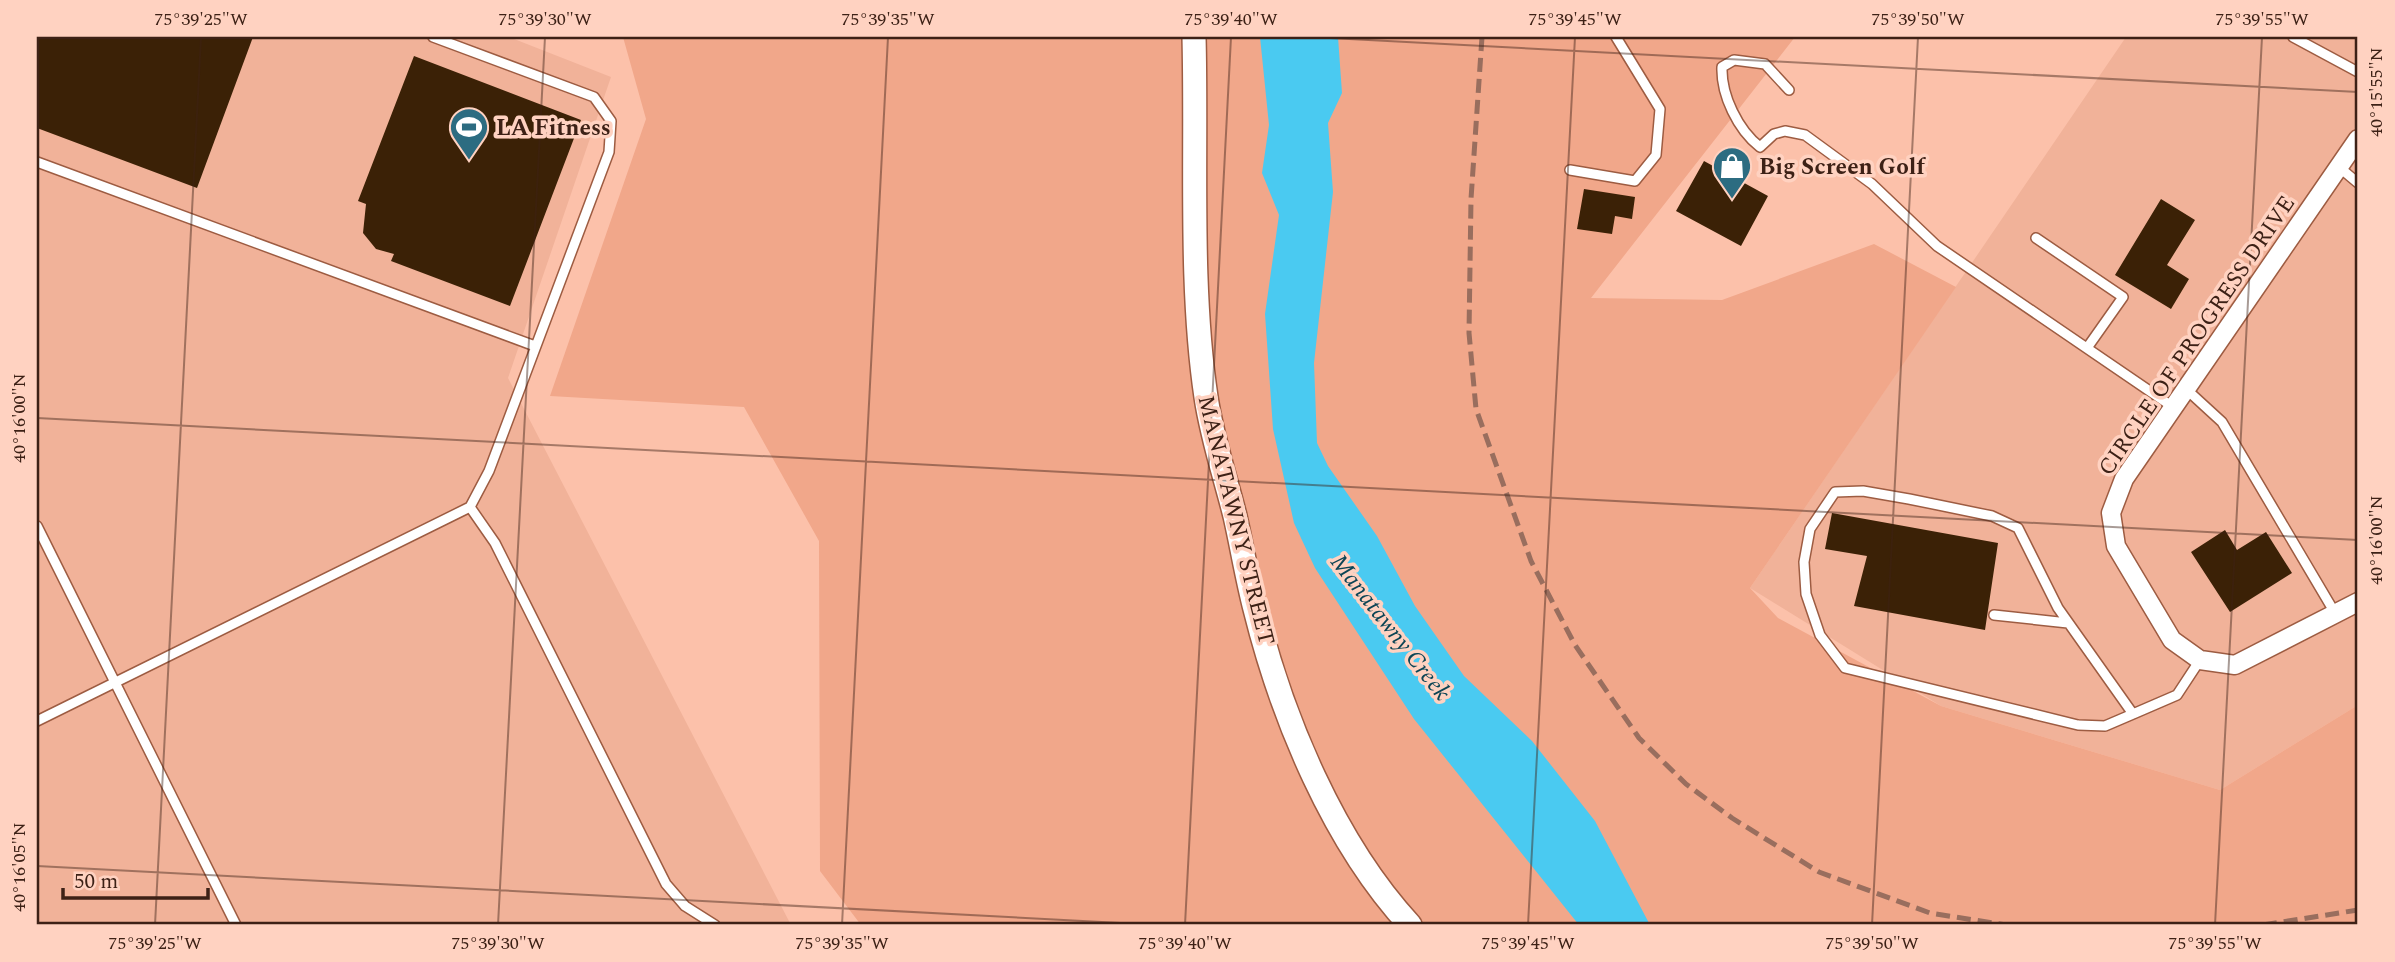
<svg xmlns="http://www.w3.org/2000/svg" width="2395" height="962" viewBox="0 0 2395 962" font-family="Spectral,serif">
	<rect width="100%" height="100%" fill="#fcc1aa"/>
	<path fill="#f1b299" d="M37,37H509L611,77L508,378L791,925H37Z
		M2126,37H2358V705L2220,790L1941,706L1750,588Z"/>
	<path fill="#f1a78a" d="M623,37H1795L1591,298L1722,300L1874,244L1956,287L1750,588L1778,618L1941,706L2220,790L2358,705V925H861L820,871L819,541L744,407L550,396L646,119Z"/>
	<path fill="#4acaf1" d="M1260,37H1338L1342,93L1328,123L1333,192L1314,363L1317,443L1328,466L1377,536L1415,606L1464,676L1532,741L1595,821L1650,925H1579L1414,719L1315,568L1294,523L1273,429L1265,314L1279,215L1262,173L1269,125Z"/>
	<path fill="#3b2106" d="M37,37H253L197,188L37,128Z
		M414,56L581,120L510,306L391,261L394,254L376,249L363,233L366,204L358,201Z
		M1704,161L1768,196L1741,246L1676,211Z
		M1584,189L1635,197L1632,219L1615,216L1612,234L1577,229Z
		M2161,199L2195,220L2167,265L2189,279L2171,309L2115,275Z
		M1832,513L1998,543L1985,630L1854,606L1867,556L1825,549Z
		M2225,530L2237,550L2266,532L2292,573L2230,612L2191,552Z"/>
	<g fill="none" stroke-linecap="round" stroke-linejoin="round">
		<g stroke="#9d5c42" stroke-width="12">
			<path id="service" d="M2293,37L2358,72
				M1789,90L1765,64L1734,60L1722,67C1721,95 1738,130 1760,147L1774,134L1785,131L1805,135L1872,184L1937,246L2173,407
				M37,162L535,346
				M2339,167L2358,183
				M1570,170L1635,181L1656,155L1660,109L1616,37
				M2036,238L2123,297L2087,348
				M2186,389L2222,422L2335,613
				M470,507L495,543L666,884L685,906L715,925
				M37,526L236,925
				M1994,615L2068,623
				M2133,714L2105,726L2078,725L1845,668L1820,635L1806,594L1804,562L1810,529L1835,492L1863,491L1909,499L1992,516L2018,528L2058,608L2133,714L2177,695L2200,660
				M37,721L470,507L489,471L609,152L611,121L594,97L433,37"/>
		</g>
		<g stroke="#9d5c42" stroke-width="21">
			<path id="minor" d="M2358,139L2124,479L2111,513L2116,546L2172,640L2200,660L2235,665L2358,602"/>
		</g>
		<g stroke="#9d5c42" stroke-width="26">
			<path id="tertiary" d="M1194,37C1197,153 1189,283 1206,397C1212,438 1225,476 1235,516C1242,547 1247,578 1255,609C1282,718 1334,843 1410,925"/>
		</g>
		<use href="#service" stroke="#fff" stroke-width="9"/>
		<use href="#minor" stroke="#fff" stroke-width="18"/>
		<use href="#tertiary" stroke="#fff" stroke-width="23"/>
		<path stroke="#996e5e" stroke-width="5" stroke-dasharray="14 7" stroke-linecap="butt" d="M1482,37L1471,199L1469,333L1476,409L1531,561L1575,645L1639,738L1686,784L1732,818L1819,872L1930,913L2006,925
			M2263,925L2358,910"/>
	</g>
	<path fill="none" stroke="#3d2116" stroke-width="2" stroke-opacity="0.45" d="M1311,37L2358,92M37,418L2358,540M37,866L1159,925M155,925L201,37M498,925L545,37M842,925L888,37M1185,925L1231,37M1528,925L1575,37M1872,925L1918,37M2215,925L2262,37"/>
	<defs>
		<g id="stadium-pin" transform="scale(2.0125)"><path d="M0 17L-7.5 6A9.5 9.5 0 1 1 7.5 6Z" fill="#2c6c81" stroke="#ffd2c1"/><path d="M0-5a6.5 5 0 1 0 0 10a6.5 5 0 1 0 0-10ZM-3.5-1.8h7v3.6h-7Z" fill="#fff"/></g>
		<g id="shop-pin" transform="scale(2.0125)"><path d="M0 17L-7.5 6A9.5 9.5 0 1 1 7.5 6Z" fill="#2c6c81" stroke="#ffd2c1"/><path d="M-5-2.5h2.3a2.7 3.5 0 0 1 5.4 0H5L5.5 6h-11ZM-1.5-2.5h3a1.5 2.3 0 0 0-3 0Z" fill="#fff"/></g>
	</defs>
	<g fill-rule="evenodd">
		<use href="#stadium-pin" x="469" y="127"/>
		<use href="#shop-pin" x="1732" y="166"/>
	</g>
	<g text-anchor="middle" stroke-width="7" stroke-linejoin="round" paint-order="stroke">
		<g font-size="23" font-weight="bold" fill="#3d2116" stroke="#ffd2c1" text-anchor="start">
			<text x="496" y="135">LA Fitness</text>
			<text x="1759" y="174">Big Screen Golf</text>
		</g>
		<g font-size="23" fill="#3d2116" stroke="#ffd2c1">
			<text transform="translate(2196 335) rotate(-56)" y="8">CIRCLE OF PROGRESS DRIVE</text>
			<text transform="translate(1237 520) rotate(76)" y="8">MANATAWNY STREET</text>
		</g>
		<g font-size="24" font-style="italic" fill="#0d4555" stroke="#ffd2c1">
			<text transform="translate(1391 627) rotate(52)" y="8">Manatawny Creek</text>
		</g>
	</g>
	<rect width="2395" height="962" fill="none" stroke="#ffd2c1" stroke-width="77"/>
	<path d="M63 888v10h145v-10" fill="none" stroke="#3d2116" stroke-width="3.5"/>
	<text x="74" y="888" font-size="21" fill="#3d2116" stroke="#ffd2c1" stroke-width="5" paint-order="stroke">50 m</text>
	<rect x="38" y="38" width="2318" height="885" fill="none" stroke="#3d2116" stroke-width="2.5"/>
	<g font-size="18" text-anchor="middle" fill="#3d2116">
		<text x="201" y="25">75°39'25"W</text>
		<text x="545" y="25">75°39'30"W</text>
		<text x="888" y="25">75°39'35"W</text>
		<text x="1231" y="25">75°39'40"W</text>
		<text x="1575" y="25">75°39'45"W</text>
		<text x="1918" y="25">75°39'50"W</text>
		<text x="2262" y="25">75°39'55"W</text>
		<text transform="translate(2376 92) rotate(-90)" y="6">40°15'55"N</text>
		<text transform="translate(19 418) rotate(-90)" y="6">40°16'00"N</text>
		<text transform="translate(2376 540) rotate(-90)" y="6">40°16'00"N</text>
		<text transform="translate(19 867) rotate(-90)" y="6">40°16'05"N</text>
		<text x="155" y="949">75°39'25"W</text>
		<text x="498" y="949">75°39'30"W</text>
		<text x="842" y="949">75°39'35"W</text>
		<text x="1185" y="949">75°39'40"W</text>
		<text x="1528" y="949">75°39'45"W</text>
		<text x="1872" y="949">75°39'50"W</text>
		<text x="2215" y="949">75°39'55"W</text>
	</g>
</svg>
